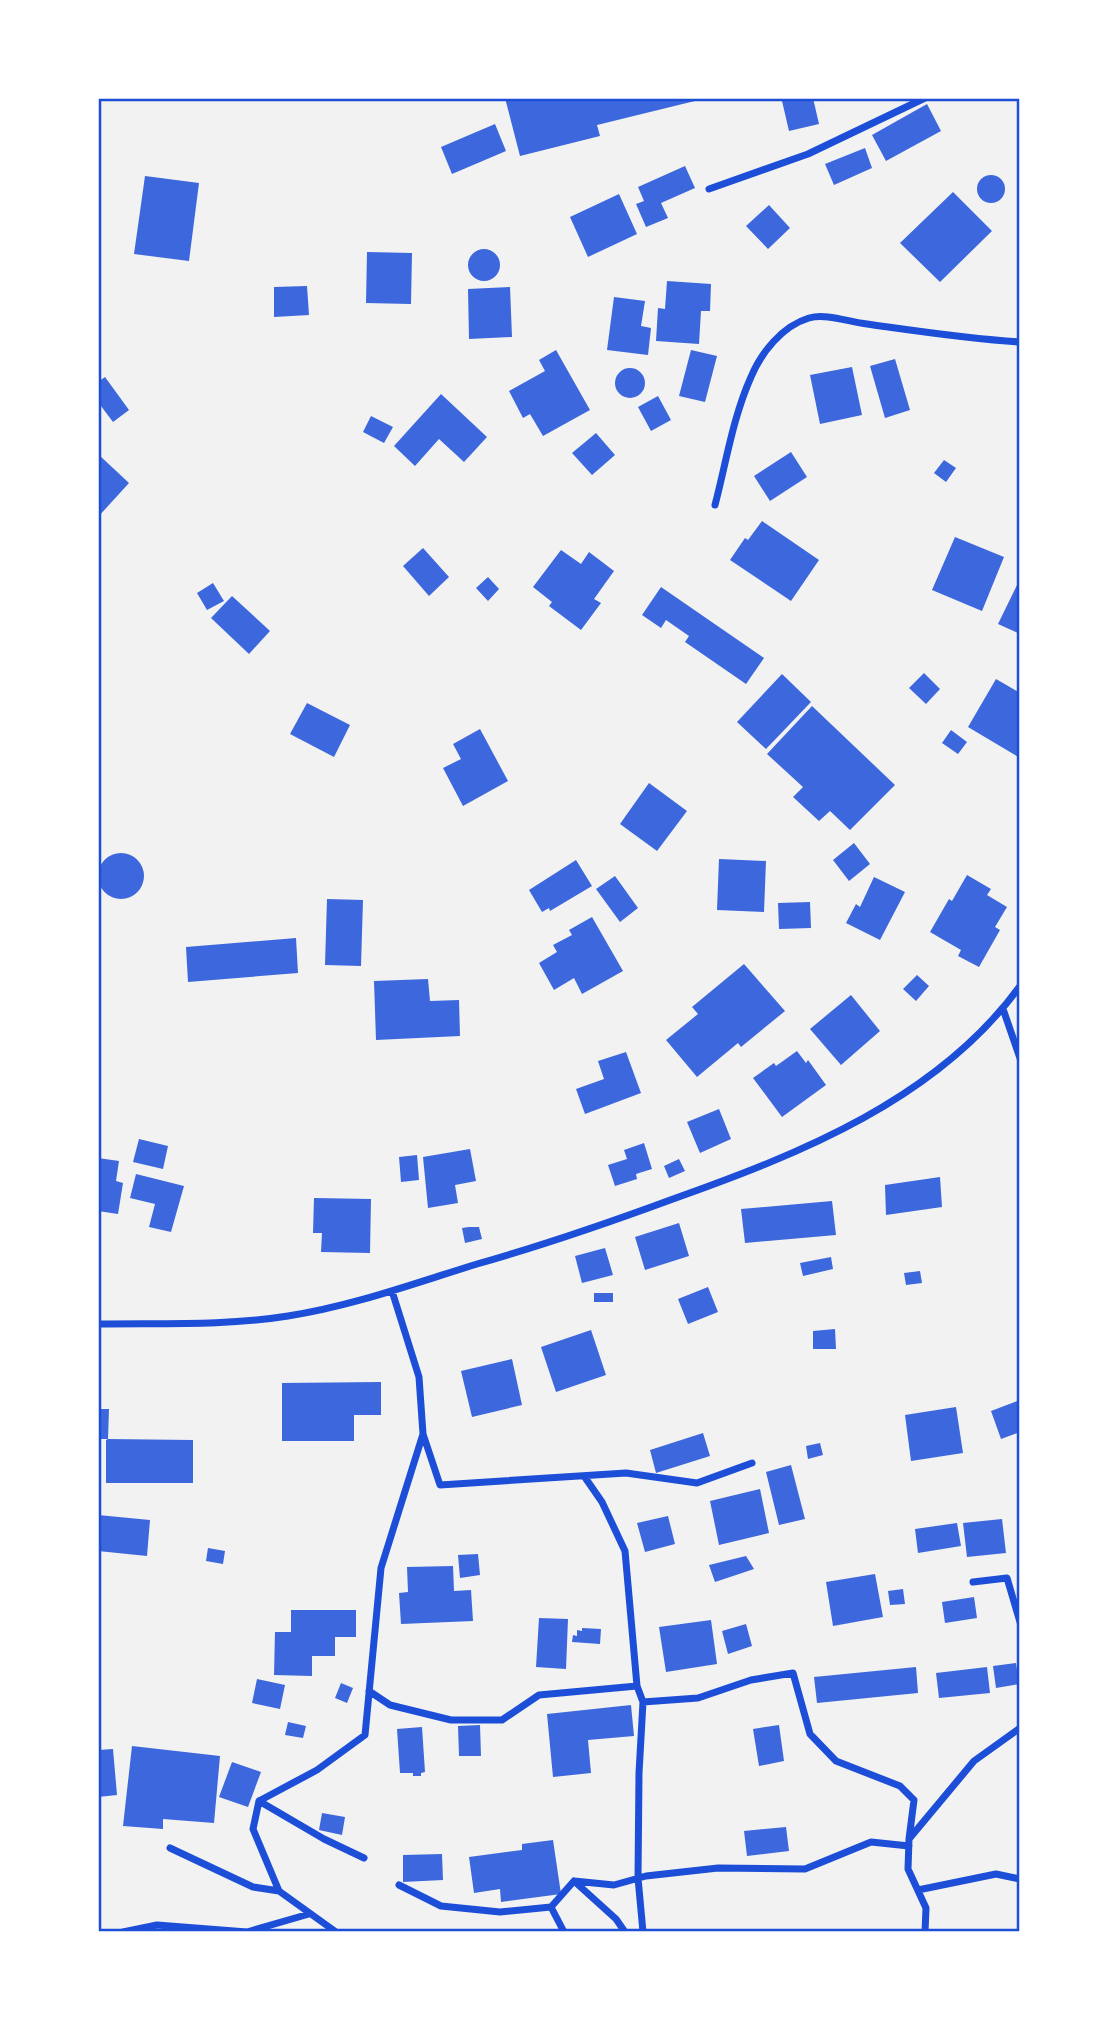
<svg xmlns="http://www.w3.org/2000/svg" width="1118" height="2030" viewBox="0 0 1118 2030" font-family="'Archivo Narrow',sans-serif">
	<rect width="100%" height="100%" fill="#f2f2f2"/>
	<path fill="#3d67dc" d="M505,98H702L703,99L597,125L600,136L520,156Z
		M793,98H813L819,124L789,131L782,101Z
		M927,104L941,131L886,161L872,135Z
		M495,124L506,151L452,174L441,147Z
		M865,148L872,168L834,185L825,164Z
		M685,166L695,188L661,203L668,218L646,227L636,204L644,201L638,187Z
		M977 189a14 14 0 1 1 28 0a14 14 0 1 1-28 0Z
		M145,176L199,183L189,261L134,254Z
		M953,192L992,231L940,282L900,243Z
		M619,194L637,234L588,257L570,217Z
		M769,205L790,228L768,249L746,226Z
		M468 265a16 16 0 1 1 32 0a16 16 0 1 1-32 0Z
		M367,252L412,253L411,304L366,303Z
		M667,281L711,284L710,311H701L699,344L656,341L658,308L665,309Z
		M307,286L309,315L274,317V287Z
		M510,287L512,337L469,339L468,289Z
		M614,297L645,301L641,326L651,328L648,355L607,350Z
		M556,350L590,410L543,436L530,414L523,418L509,391L545,371L539,360Z
		M691,350L717,356L705,402L679,396Z
		M895,359L910,410L885,418L870,366Z
		M852,367L862,415L820,424L810,375Z
		M615 383a15 15 0 1 1 30 0a15 15 0 1 1-30 0Z
		M105,377L129,410L113,422L98,402V382Z
		M441,394L487,437L464,462L439,439L415,466L394,446Z
		M658,396L671,420L651,431L638,407Z
		M371,416L393,427L384,443L363,432Z
		M596,433L615,455L592,475L572,453Z
		M791,452L807,477L770,501L754,476Z
		M98,454L129,483L98,517Z
		M944,460L956,468L946,482L934,473Z
		M762,521L819,560L791,601L730,560L745,538L748,540Z
		M955,537L1004,557L982,611L932,590Z
		M423,548L449,577L429,596L403,566Z
		M561,550L581,564L589,552L614,571L594,599L601,603L581,630L549,606L552,602L533,587Z
		M488,577L499,589L488,601L476,588Z
		M1020,579V634L998,624Z
		M213,583L224,601L207,610L197,593Z
		M661,587L764,658L746,684L685,642L689,636L666,620L661,628L642,615Z
		M232,596L270,631L249,654L211,618Z
		M924,673L940,689L926,704L909,688Z
		M782,674L811,702L766,749L737,722Z
		M996,679L1020,693V758L968,727Z
		M307,703L350,725L334,757L290,734Z
		M812,706L895,785L850,830L830,811L819,821L793,797L803,787L767,754Z
		M480,729L508,781L463,806L443,768L461,759L453,744Z
		M951,730L967,742L958,754L942,743Z
		M649,783L687,811L657,851L620,824Z
		M854,843L870,864L849,881L833,860Z
		M98 876a23 23 0 1 1 46 0a23 23 0 1 1-46 0Z
		M719,859L766,861L764,912L717,910Z
		M576,860L592,886L550,911L549,908L542,912L529,890Z
		M967,875L991,889L987,895L1007,907L995,927L1000,930L979,967L958,956L961,950L930,932L949,899L952,901Z
		M615,876L638,908L620,922L596,889Z
		M874,877L905,892L880,940L846,923L856,904L860,907Z
		M327,899L363,900L361,966L325,965Z
		M810,902L811,928L779,929L778,903Z
		M592,917L623,971L582,994L574,978L554,990L539,963L557,952L553,945L572,935L569,930Z
		M296,938L298,973L188,982L186,947Z
		M744,964L785,1011L741,1047L738,1043L697,1077L666,1040L698,1014L692,1007Z
		M917,975L929,986L916,1001L903,989Z
		M428,979L430,1001L459,1000L460,1036L376,1040L374,981Z
		M851,995L880,1031L841,1065L810,1029Z
		M797,1051L806,1063L808,1060L826,1085L782,1117L753,1078L774,1063L776,1066Z
		M626,1052L641,1093L585,1114L576,1089L604,1079L598,1061Z
		M719,1109L731,1139L700,1153L687,1122Z
		M139,1139L168,1146L163,1169L133,1162Z
		M644,1143L652,1169L636,1174L637,1179L615,1186L608,1165L627,1159L624,1150Z
		M470,1149L476,1181L455,1185L458,1203L428,1208L423,1157Z
		M417,1155L419,1180L401,1182L399,1157Z
		M98,1158L119,1161L116,1181L123,1183L118,1214L98,1211Z
		M679,1159L685,1171L669,1178L664,1166Z
		M136,1174L184,1186L171,1232L149,1227L155,1204L130,1198Z
		M940,1177L942,1207L886,1215L885,1185Z
		M314,1198L371,1199L370,1253L321,1252L322,1233H313Z
		M832,1201L836,1235L745,1243L741,1209Z
		M679,1223L689,1256L645,1270L635,1237Z
		M469,1227H479L482,1239L465,1243L462,1228Z
		M605,1248L613,1275L582,1283L575,1256Z
		M831,1257L833,1269L803,1276L800,1263Z
		M920,1271L922,1283L906,1285L904,1273Z
		M708,1287L718,1312L688,1324L678,1299Z
		M594,1293H613V1302H594Z
		M835,1329L836,1349H813V1331Z
		M591,1330L606,1375L556,1392L541,1347Z
		M512,1359L522,1405L472,1417L461,1371Z
		M381,1382V1415H354V1441H282V1383Z
		M1020,1400V1432L1001,1439L991,1411Z
		M956,1407L963,1453L911,1461L905,1415Z
		M98,1409H109L108,1439H98Z
		M703,1433L710,1456L656,1473L650,1450Z
		M108,1439L193,1440V1483H106V1440Z
		M820,1443L823,1455L808,1459L806,1446Z
		M791,1465L805,1519L779,1525L766,1472Z
		M760,1489L769,1533L719,1545L710,1501Z
		M98,1515L150,1520L147,1556L98,1551Z
		M668,1516L675,1544L645,1552L637,1523Z
		M1002,1519L1006,1553L967,1557L963,1523Z
		M957,1523L961,1546L918,1553L915,1529Z
		M208,1548L225,1551L223,1564L206,1561Z
		M478,1554L480,1575L460,1578L458,1555Z
		M746,1556L754,1569L715,1582L709,1565Z
		M453,1566L454,1591L471,1590L473,1621L401,1624L399,1593L408,1592L407,1567Z
		M875,1574L883,1617L833,1626L826,1582Z
		M903,1589L905,1604L890,1605L888,1591Z
		M974,1597L977,1618L945,1623L942,1602Z
		M291,1610H356V1637H335V1656H312V1676L274,1675L275,1632H291Z
		M539,1618L568,1619L566,1669L536,1667Z
		M711,1620L717,1664L666,1672L659,1627Z
		M746,1624L752,1646L728,1654L722,1631Z
		M582,1628L601,1629L600,1644L572,1642L573,1635L577,1636V1630L582,1631Z
		M1016,1663L1019,1684L996,1688L993,1666Z
		M916,1667L918,1693L817,1703L814,1677Z
		M987,1667L990,1693L939,1698L936,1673Z
		M257,1679L285,1685L280,1709L252,1703Z
		M341,1683L353,1688L347,1703L335,1698Z
		M631,1705L634,1736L588,1740L591,1773L553,1777L547,1714Z
		M288,1722L306,1726L303,1738L285,1735Z
		M480,1725L481,1756H459L458,1726Z
		M779,1725L784,1761L759,1766L753,1729Z
		M422,1727L425,1772L421,1773V1776H413V1773H400L397,1729Z
		M132,1746L220,1756L214,1823L163,1819V1829L123,1826Z
		M113,1749L117,1795L98,1797V1750Z
		M232,1762L261,1772L248,1807L219,1797Z
		M322,1813L345,1817L342,1835L319,1830Z
		M786,1827L789,1851L747,1856L744,1831Z
		M553,1840L561,1894L501,1902L500,1889L474,1893L469,1857L522,1850V1844Z
		M442,1854L443,1880L403,1882V1855Z"/>
	<g fill="none" stroke-linecap="round" stroke-linejoin="round">
		<path stroke="#1d4ed8" stroke-width="7" d="M709,189L808,154L925,98
			M715,505C726,463 733,417 751,377C761,353 782,326 809,318C826,313 849,322 867,324C917,331 969,339 1020,342
			M1003,1009L1020,1058
			M392,1291L419,1377L423,1434L440,1485L626,1473L697,1483L752,1463
			M98,1324C161,1323 226,1326 288,1316C353,1306 415,1283 477,1264C544,1245 608,1223 673,1199C800,1154 938,1099 1020,986
			M584,1476L602,1502L625,1551L637,1686L643,1702L639,1773L638,1878L643,1932
			M973,1582L1007,1578L1020,1622
			M369,1691L390,1705L451,1720H502L539,1695L637,1686
			M643,1702L698,1698L751,1680L793,1673L810,1734L836,1761L900,1786L914,1800L909,1839
			M259,1801L324,1839L364,1858
			M170,1848L253,1887L279,1891
			M399,1885L441,1906L500,1912L551,1907L564,1932
			M918,1890L996,1874L1020,1879
			M551,1907L574,1881
			M123,1932L157,1925L247,1932L309,1914
			M336,1932L279,1891L253,1829L259,1801L317,1770L365,1735L381,1568L423,1434
			M625,1932L616,1919L574,1881L614,1885L646,1876L718,1868L805,1869L871,1842L909,1846
			M925,1932L926,1908L908,1869L909,1839L974,1761L1020,1728"/>
	</g>
	<rect width="1118" height="2030" fill="none" stroke="#ffffff" stroke-width="200"/>
	<rect x="100" y="100" width="918" height="1830" fill="none" stroke="#1d4ed8" stroke-width="2.5"/>
</svg>
